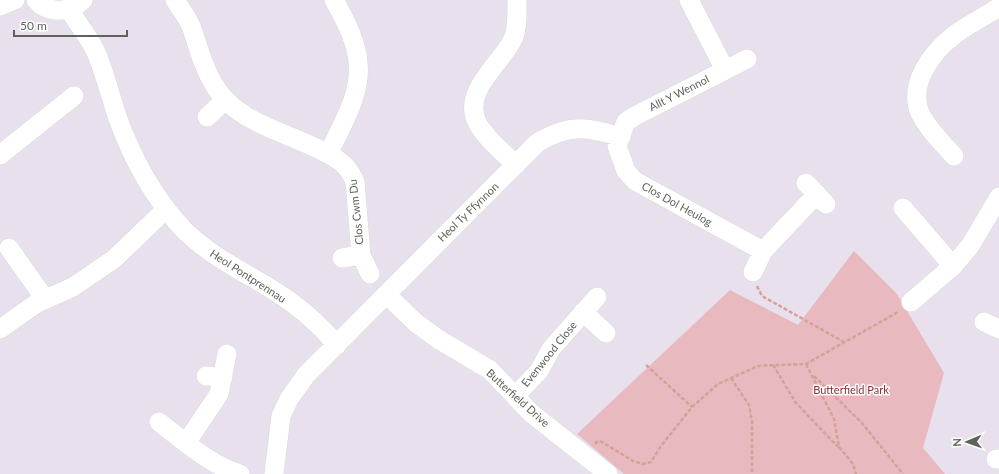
<svg xmlns="http://www.w3.org/2000/svg" width="999" height="474" viewBox="0 0 999 474" font-family="Lato,sans-serif">
	<rect width="100%" height="100%" fill="#e9e0ee"/>
	<path fill="#e8b9be" d="M854,251L897,294L944,373L923,448L945,474H624L577,434L730,290L798,325Z"/>
	<g fill="none" stroke-linecap="round" stroke-linejoin="round">
		<g stroke="#d7dbd3" stroke-width="20">
			<path id="minor" d="M36,0C49,15 71,12 83,0
				M175,0C180,8 187,17 191,26C198,45 202,65 213,83C236,125 290,132 328,154
				M334,0C373,67 361,89 328,154C341,161 349,167 355,182L361,255L370,274
				M689,0L725,70
				M0,6L15,0
				M69,9C77,23 88,36 95,50C108,79 113,111 126,139C140,172 160,205 185,231C211,256 242,271 273,290C296,304 320,325 337,345
				M747,59L635,116L626,122L617,146L626,171L635,181L763,251L817,194
				M207,117L225,100
				M0,155L74,96
				M954,156C942,143 928,129 920,113C908,85 931,53 953,36C967,25 984,17 999,7
				M516,165C505,154 484,137 477,122C462,91 501,64 513,39C518,27 517,13 517,0
				M806,183L826,204
				M903,208L953,266
				M9,248L45,299
				M342,258L361,255
				M753,272L763,251
				M387,295L416,323L438,339L490,370L531,413L608,474
				M911,302L953,266L970,246L999,197
				M583,312L606,333
				M984,322L999,329
				M0,329L37,303L73,287L114,259L166,209
				M206,376L223,377
				M515,396L539,371L551,349L597,297
				M159,422C185,442 209,464 240,474
				M186,443L219,394L227,354
				M996,459H999
				M274,474L281,416L289,399L306,375L537,143C569,124 586,126 621,137"/>
		</g>
		<path stroke="#d7a198" stroke-width="2.5" stroke-dasharray="4 2" stroke-linecap="butt" d="M757,286L762,296L844,342
			M806,364L834,419L839,447L853,464L856,474
			M646,365L692,407
			M773,365L796,403L838,447
			M814,376L862,423L903,474
			M731,378L749,405L752,421V474
			M595,444L598,441L602,442L633,461L642,464L651,462L661,446L692,407L718,384L758,366L806,364L898,312"/>
		<use href="#minor" stroke="#fff" stroke-width="19"/>
	</g>
	<g text-anchor="middle" stroke-width="3" stroke-linejoin="round" paint-order="stroke">
		<g font-size="11" fill="#5e6359" stroke="#fff">
			<text transform="translate(679 93) rotate(-27)" y="4">Allt Y Wennol</text>
			<text transform="translate(677 204) rotate(29)" y="4">Clos Dol Heulog</text>
			<text transform="translate(356 212) rotate(-96)" y="4">Clos Cwm Du</text>
			<text transform="translate(468 212) rotate(-44)" y="4">Heol Ty Ffynnon</text>
			<text transform="translate(248 276) rotate(33)" y="4">Heol Pontprennau</text>
			<text transform="translate(549 354) rotate(-51)" y="4">Evenwood Close</text>
			<text transform="translate(518 398) rotate(42)" y="4">Butterfield Drive</text>
		</g>
		<g font-size="11" fill="#8d2d34" stroke="#fff">
			<text x="851" y="394">Butterfield Park</text>
		</g>
	</g>
	<g transform="translate(967 442) rotate(268)" stroke="#ffffff" stroke-width="3" paint-order="stroke">
	<path d="M0-3L7 15L0 10L-7 15Z" fill="#5e6359"/>
	<text y="-6" font-size="11" font-weight="bold" text-anchor="middle" fill="#5e6359">N</text>
	</g>
	<path d="M14 30v6h113v-6" fill="none" stroke="#5e6359" stroke-width="2"/>
	<text x="20" y="30" font-size="12" fill="#5e6359" stroke="#ffffff" stroke-width="3" paint-order="stroke">50 m</text>
</svg>
